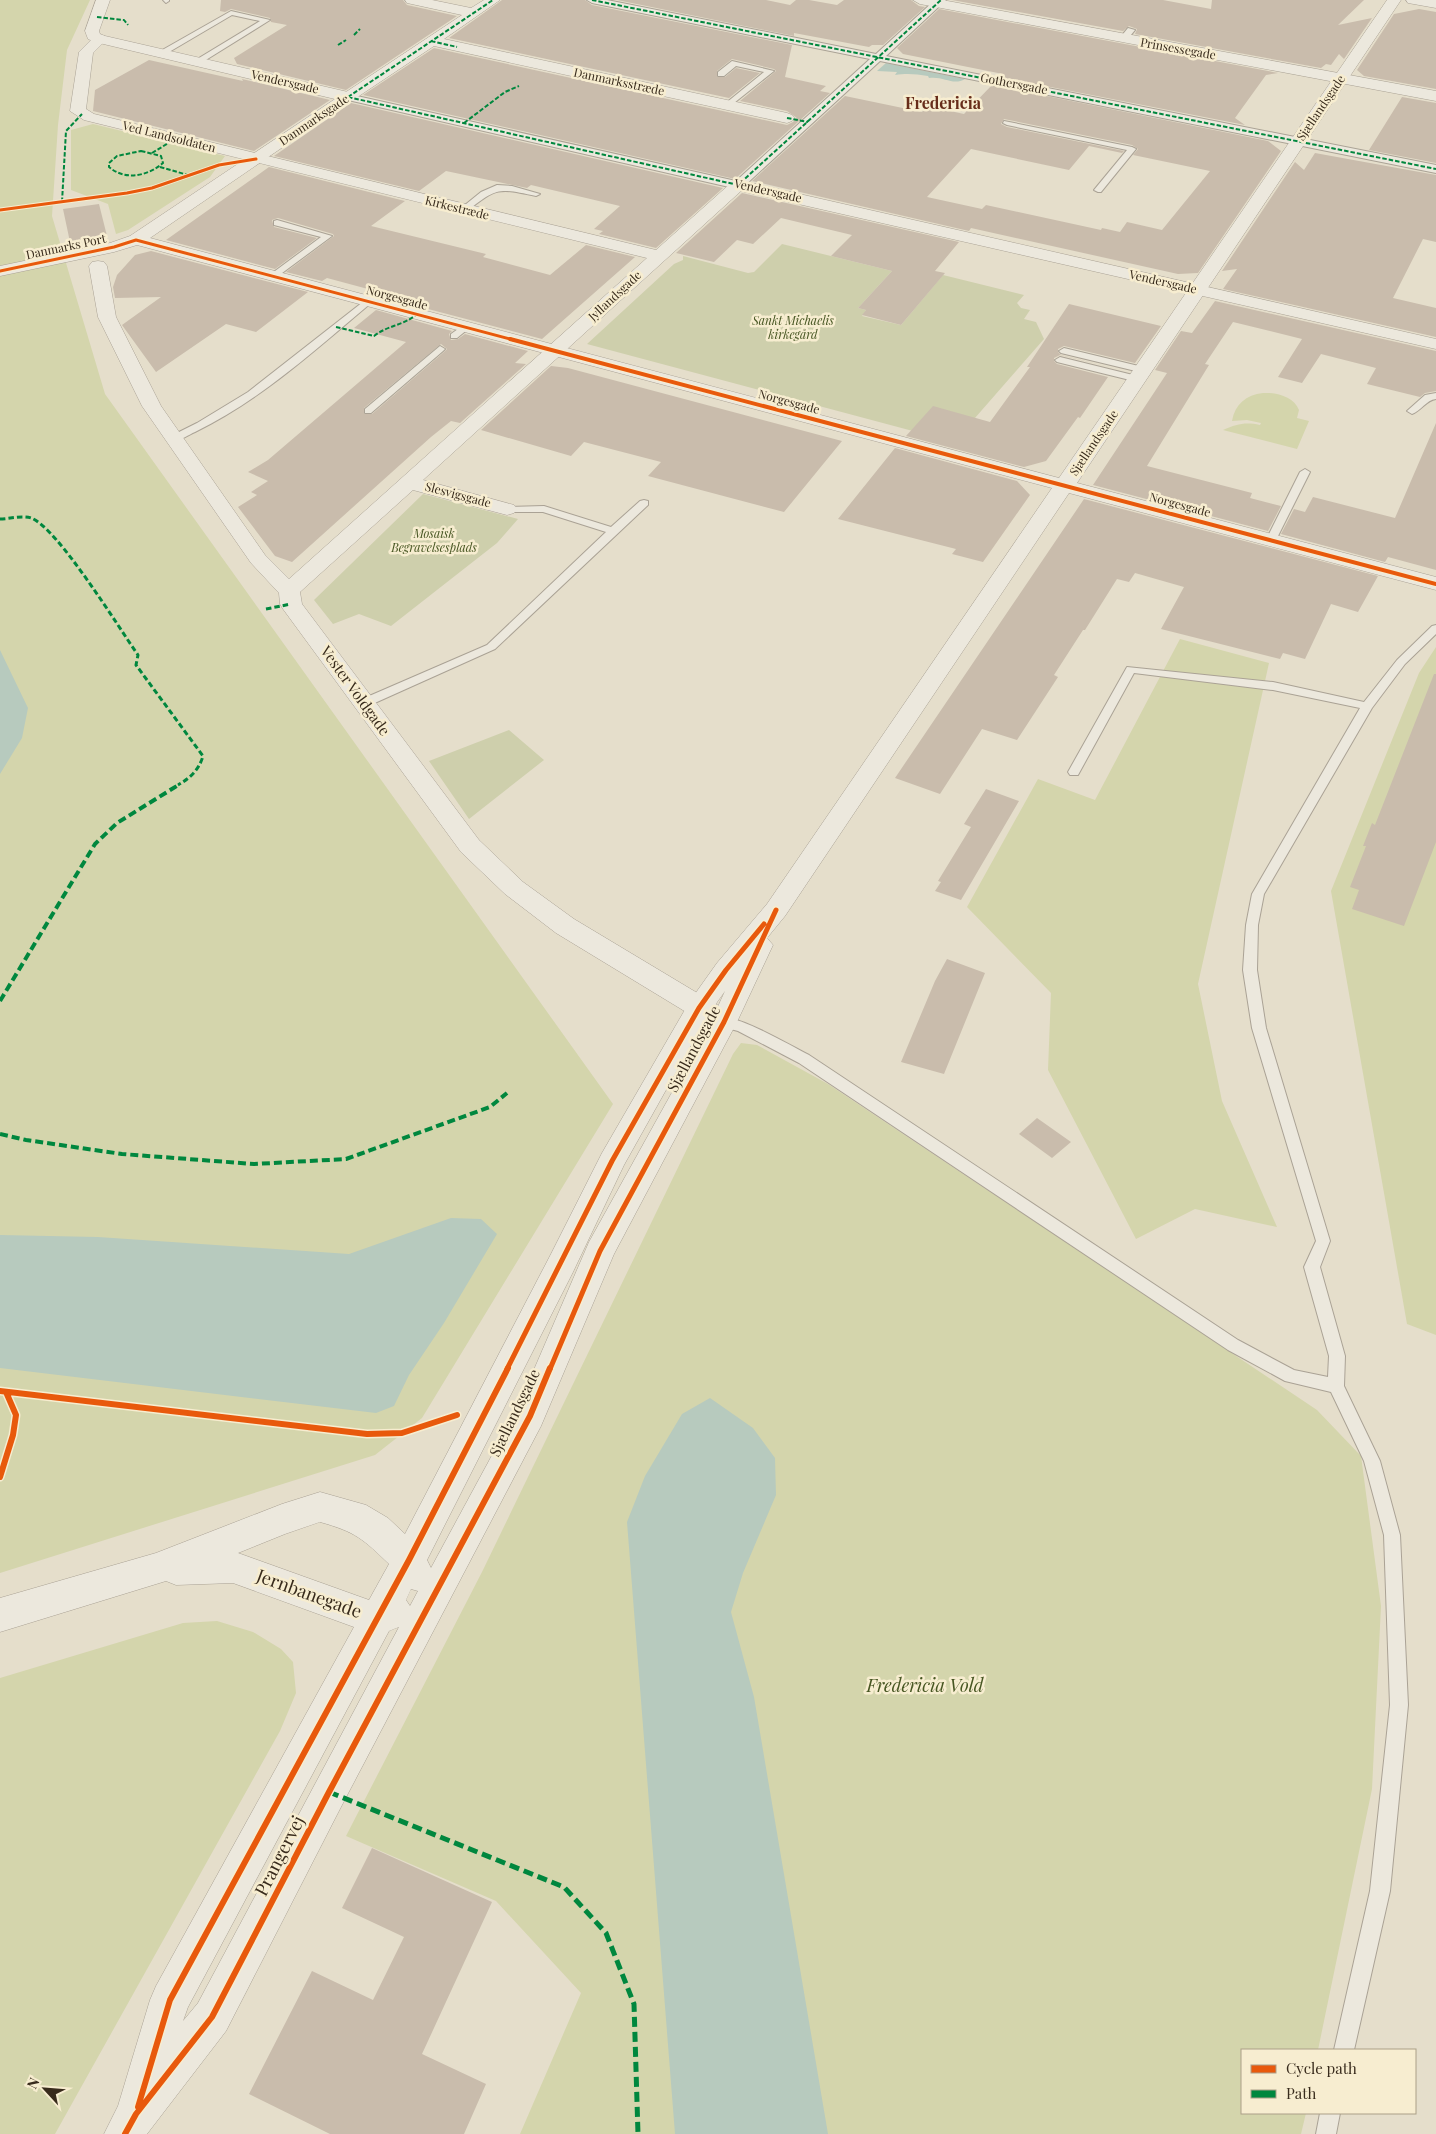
<svg xmlns="http://www.w3.org/2000/svg" width="1436" height="2134" viewBox="0 0 1436 2134" font-family="'Playfair Display',serif">
	<rect width="100%" height="100%" fill="#e5decb"/>
	<path fill="#d4d5ac" d="M0,0H90L67,50L58,125L52,216L105,394L613,1104L422,1418L375,1455L0,1573Z
		M93,124L225,156L210,177L128,230L116,234L108,204L71,190V130Z
		M1263,393C1277,392 1294,397 1299,410L1297,418L1309,421L1297,449L1223,430C1237,424 1245,422 1260,425L1261,423L1247,420L1232,421C1235,404 1246,395 1263,393Z
		M1180,639L1269,663L1198,984L1222,1101L1277,1227L1195,1209L1136,1239L1048,1070L1051,993L967,907L1038,779L1095,800Z
		M1436,647V1335L1407,1324L1331,891L1419,673Z
		M741,1043L757,1045L828,1084L1112,1273L1317,1410L1361,1456L1381,1606L1372,1789L1318,2050H1242V2113H1306L1301,2134H520L581,1993L496,1901L346,1836L482,1572L733,1054Z
		M217,1621L253,1632L281,1649L293,1662L296,1693L280,1731L55,2134H0V1678L183,1623Z"/>
	<path fill="#cecfac" d="M782,244L892,271L858,308L866,310L862,316L901,325L943,275L1024,295L1017,303L1021,308L1030,310L1024,319L1036,322L1044,339L954,442L587,344L674,264L683,260V256L748,273L754,272Z
		M423,494L518,519L497,543L391,626L359,614L333,624L314,600Z
		M509,730L544,760L469,819L429,761Z"/>
	<path fill="#b7cabe" d="M886,63L965,79C953,86 944,76 929,78L928,76C916,74 907,73 895,75L897,72L877,71Z
		M0,650L28,708L22,738L0,774Z
		M451,1218L481,1219L497,1234L444,1323L409,1375L394,1406L376,1413L0,1368V1235L98,1237L349,1254Z
		M710,1398L753,1428L775,1458L776,1495L743,1573L731,1612L754,1697L828,2134H675L627,1522L645,1476L682,1414Z"/>
	<path fill="#c9bcac" fill-rule="evenodd" d="M221,0H403L407,5L457,16L346,90L237,64L234,58L287,25L271,22L270,18L231,9L225,12L220,11Z
		M502,0H585L592,5L792,45L785,77L826,86L820,91L830,93L735,179L363,95L434,48L787,125L793,122L797,118L787,111L740,101L776,71L774,69L732,59L717,71V77H725L736,68L760,73L729,98L449,38Z
		M617,0H766L790,5L796,0H809L837,5L844,0H911L919,6L925,7L883,45H872L869,47L794,33V36Z
		M952,0H1163L1211,9L1212,0H1364L1338,25L1372,18L1344,59L1339,54L1331,65L1326,64L1321,68L1135,34L1137,29L1129,26L1123,31Z
		M939,9L1278,73L1266,75L1235,118L1245,125L1000,77L1003,74L903,54L897,48Z
		M1419,9L1436,12V89L1364,76L1357,70L1394,14Z
		M149,60L243,81L242,79L330,100L254,151L93,111L95,90Z
		M992,85L1268,141L1281,151L1198,273L1178,274L971,228L969,231L752,181L845,96L922,112L927,106L964,114ZM1004,119L1132,145L1138,149L1133,155L1210,171L1162,230L1127,222L1120,232L1102,228L1101,230L986,205L982,209L927,197L971,149L1069,170L1089,146L1122,153L1124,151L1007,127L1001,124Z
		M1402,97L1436,103V163L1369,150Z
		M351,103L723,188L656,248L599,234L603,231L594,229L620,206L531,185L527,188L446,171L419,191L274,156Z
		M1315,153L1436,175V242L1423,239L1393,298L1436,308V337L1223,289L1237,269L1222,271L1295,162L1304,170Z
		M269,167L405,201L371,226L486,254L483,257L550,275L586,245L635,257L542,339L390,299L394,296L327,278L322,281L286,272L334,236L333,234L278,218L272,220L274,227L317,238L275,269L166,240Z
		M742,193L959,242L935,271L945,273L901,325L862,315L866,310L858,308L892,271L831,256L852,235L781,218L753,244L737,240L714,262L676,253Z
		M99,204L107,236L70,242L63,209Z
		M151,251L308,292L256,332L226,324L156,372L122,325L161,297L115,298L113,287L117,275L135,255Z
		M1215,301L1436,351V391L1425,393L1420,397L1367,384L1376,368L1321,354L1302,383L1278,377L1302,339L1233,322L1205,364L1209,365L1147,466L1252,493L1250,498L1281,506L1268,531L1093,485L1167,373L1155,370L1181,331L1192,333Z
		M1069,304L1161,326L1135,363L1064,346L1058,349V352L1061,355L1114,368L1060,355L1054,358V361L1057,364L1108,377L1080,418L1078,417L1046,461L1024,467L906,436L933,406L990,422L1030,367H1027Z
		M376,310L452,331L449,334L451,340L458,339L465,334L528,351L515,363L526,364L460,423L451,421L431,437L292,562L275,556L238,507L257,495L251,492L268,481L248,472L268,460L406,342L354,328ZM441,344L447,349L444,352L372,414H364V408Z
		M551,366L568,368L842,441L784,512L648,476L661,462L584,442L571,456L481,430Z
		M1436,423V570L1388,557L1385,562L1281,534L1294,509L1305,512L1313,497L1395,518Z
		M895,448L1017,481L1030,495L983,562L952,554L956,549L838,519Z
		M1084,499L1378,576L1358,612L1331,604L1305,659L1283,653L1280,659L1161,629L1184,587L1135,573L1129,582L1117,579L1085,630H1083L1054,675L1058,677L1017,740L982,729L940,794L895,778Z
		M1434,674H1436V842L1404,926L1352,909L1359,890L1350,887L1366,846H1363L1372,823L1375,825Z
		M986,789L1019,801L961,900L935,891L941,882L938,881L971,827L964,824Z
		M947,959L985,973L944,1074L901,1062L935,981Z
		M1037,1118L1071,1142L1052,1158L1019,1134Z
		M372,1848L492,1902L422,2054L486,2084L464,2134H330L249,2094L312,1971L373,2000L404,1937L342,1908Z"/>
	<g fill="none" stroke-linecap="round" stroke-linejoin="round">
		<g stroke="#aaa295" stroke-width="2">
			<path id="service" d="M163,0H169V1L166,3Z
				M231,11L270,20L201,63L194,61L260,21L232,15L164,55L157,53Z
				M1128,28L1135,30L1126,41H1120L1119,39Z
				M732,61L774,71L729,107L725,105L726,103L764,72L736,66L724,76H718V72Z
				M1004,121L1132,147L1136,149L1101,192H1098L1094,190L1127,150L1007,125L1003,123Z
				M497,185L512,186L540,194L536,196C499,188 497,187 467,211L460,209L481,192Z
				M277,220L332,236L274,279L270,276L271,274L321,237L274,225V221Z
				M368,298L371,299V303C316,349 261,400 195,432C188,435 179,442 171,440V436L197,423L248,392Z
				M465,324L468,325V329L457,338H451V334Z
				M440,346L445,349L443,351L371,413H365V409Z
				M1064,348L1147,368L1149,370L1144,373L1061,353L1059,351Z
				M1060,357L1141,377L1143,379L1138,382L1057,362L1055,360Z
				M1436,393V399C1426,400 1421,411 1412,414L1407,411L1425,395Z
				M1305,469L1310,472L1275,542H1267L1266,540L1300,472Z
				M644,500L648,501V505L495,649L368,706H360L358,703L360,700L487,645L606,532L543,512H507L502,509L503,507L544,506L611,527L640,501Z
				M1436,625V634L1405,664L1372,708L1264,894L1258,925L1257,970L1266,1028L1330,1241L1320,1267L1345,1356L1344,1386L1380,1461L1400,1535L1408,1705L1390,1891L1354,2050H1334L1370,1891L1390,1705L1384,1535L1364,1461L1331,1392L1285,1381L1228,1350L799,1063L738,1031L719,1026L717,1022L719,1018C736,1013 791,1046 809,1055L1238,1340L1294,1370L1328,1377L1329,1356L1304,1267L1316,1241L1252,1028L1243,970L1246,925L1252,894L1360,708L1273,690L1134,673L1078,775H1070L1068,772L1127,667L1273,682L1364,702L1397,660L1432,626Z
				M1320,2113H1340L1336,2134H1316Z"/>
		</g>
		<g stroke="#aaa295" stroke-width="2">
			<path id="pedestrian" d="M587,0H607L876,54L935,0H946L886,56L1436,165V173L880,61L742,188L738,189L348,100L342,97L348,94L736,181L870,59L592,3Z"/>
		</g>
		<g stroke="#aaa295" stroke-width="1">
			<path id="minor" d="M405,0H432L471,8L484,0H500L444,39L787,113L792,115L795,118L792,121L787,123L434,46L353,100H343L340,97L343,94L462,15L407,3Z
				M913,0H942L1436,91V101L920,4Z
				M100,35L105,36L107,39L93,53L86,109L94,114L656,250L732,182L738,180L1436,339V349L741,191L423,480L514,505L517,509L514,513L507,515L413,490L300,592L302,604L479,840L523,882L574,919L734,1015L737,1022L734,1029L724,1032L714,1029L556,933L505,894L461,852L283,609L280,604L279,593L251,563L142,406L98,317L89,266L92,262L98,261L104,262L107,266L116,317L161,406L265,555L289,579L647,258L84,120L70,111L79,52L95,36Z"/>
		</g>
		<g stroke="#aaa295" stroke-width="1">
			<path id="tertiary" d="M96,0H110L99,31L100,34L105,36L348,92L353,94L356,97L150,238L1059,478L1387,0H1401L1077,483L1436,577V590L1069,493L785,916L767,938L773,945L737,1022L614,1254L541,1426L342,1805L226,2031L147,2134H104L118,2106L150,2000L156,1986L354,1627L233,1583L176,1585L166,1581L0,1632V1598L156,1553L282,1504L320,1492L366,1505L388,1518L405,1534L551,1254L602,1153L690,1001L717,963L767,904L1052,488L137,245L114,252L0,276V266L110,243L130,236L335,99L95,42L88,39L85,31ZM725,991L711,1022L589,1242L517,1409L431,1568L427,1560L573,1272L624,1165L708,1015ZM320,1522C356,1532 363,1539 389,1564L369,1600L238,1553L285,1534ZM411,1589L418,1591L410,1606L406,1600ZM399,1627L198,2003L183,2021L188,2007L389,1631Z
				M1406,0H1436V8L1408,3Z"/>
		</g>
		<use href="#service" fill="#ece8dd" fill-rule="evenodd"/>
		<use href="#pedestrian" fill="#ece8dd" fill-rule="evenodd"/>
		<use href="#minor" fill="#ece8dd" fill-rule="evenodd"/>
		<use href="#tertiary" fill="#ece8dd" fill-rule="evenodd"/>
		<path stroke="#00873e" stroke-width="2" stroke-dasharray="4.5 2" stroke-linecap="butt" d="M592,0L1436,169
			M97,17L124,20L128,25
			M354,35L360,29
			M431,41L457,47
			M338,45L346,40
			M348,97L738,185L941,0
			M348,97L493,0
			M787,118L808,122
			M464,123L505,92L519,86
			M141,151L161,156L163,163C148,176 125,181 109,167V163L117,156Z
			M152,153L175,139
			M160,167L188,175
			M62,202L66,131L82,114
			M336,327L374,336C388,325 403,326 417,314"/>
		<path stroke="#00873e" stroke-width="3" stroke-dasharray="5.5 3" stroke-linecap="butt" d="M0,519C9,519 22,515 31,518C57,527 119,628 138,655L136,665L203,756C199,770 190,778 178,785
			M266,609L291,604"/>
		<path stroke="#00873e" stroke-width="4" stroke-dasharray="8 4" stroke-linecap="butt" d="M0,1001L95,844L117,823L180,784
			M0,1134L26,1140L122,1154L254,1164L346,1159L490,1107L507,1093"/>
		<path stroke="#00873e" stroke-width="5" stroke-dasharray="10 5" stroke-linecap="butt" d="M329,1792L564,1887L606,1933L634,2004L638,2134"/>
		<g stroke="#f7edd0" stroke-width="5">
			<path id="cycleway-far3" d="M0,210L127,193L152,188L219,165L256,159
				M0,271L114,247L136,240L514,340"/>
		</g>
		<g stroke="#f7edd0" stroke-width="6">
			<path id="cycleway-far2" d="M510,339L1436,584"/>
		</g>
		<g stroke="#f7edd0" stroke-width="8">
			<path id="cycleway-far1" d="M507,1369L612,1161L699,1008L726,970L764,924
				M550,1369L600,1251L724,1022L776,910"/>
		</g>
		<g stroke="#f7edd0" stroke-width="9">
			<path id="cycleway" d="M0,1391L367,1434L402,1433L457,1415
				M0,1477L13,1435L16,1415L6,1392
				M138,2107L170,2000L409,1560L508,1368
				M125,2134L136,2114L212,2017L329,1792L530,1416L550,1368"/>
		</g>
		<use href="#cycleway-far3" stroke="#e8590c" stroke-width="3"/>
		<use href="#cycleway-far2" stroke="#e8590c" stroke-width="4"/>
		<use href="#cycleway-far1" stroke="#e8590c" stroke-width="5"/>
		<use href="#cycleway" stroke="#e8590c" stroke-width="6"/>
	</g>
	<g text-anchor="middle" stroke-width="5" stroke-linejoin="round" paint-order="stroke">
		<g font-size="12" fill="#382b1c" stroke="#f7edd0">
			<text transform="translate(1178 49) rotate(10)" y="4">Prinsessegade</text>
			<text transform="translate(285 82) rotate(13)" y="4">Vendersgade</text>
			<text transform="translate(619 82) rotate(12)" y="4">Danmarksstræde</text>
			<text transform="translate(1014 84) rotate(11)" y="4">Gothersgade</text>
			<text transform="translate(1321 108) rotate(-56)" y="4">Sjællandsgade</text>
			<text transform="translate(314 120) rotate(-34)" y="4">Danmarksgade</text>
			<text transform="translate(169 137) rotate(14)" y="4">Ved Landsoldaten</text>
			<text transform="translate(768 191) rotate(13)" y="4">Vendersgade</text>
			<text transform="translate(457 208) rotate(14)" y="4">Kirkestræde</text>
			<text transform="translate(66 247) rotate(-12)" y="4">Danmarks Port</text>
			<text transform="translate(1163 282) rotate(13)" y="4">Vendersgade</text>
			<text transform="translate(615 296) rotate(-43)" y="4">Jyllandsgade</text>
			<text transform="translate(397 298) rotate(15)" y="4">Norgesgade</text>
			<text transform="translate(789 402) rotate(15)" y="4">Norgesgade</text>
			<text transform="translate(1094 443) rotate(-56)" y="4">Sjællandsgade</text>
			<text transform="translate(458 495) rotate(15)" y="4">Slesvigsgade</text>
			<text transform="translate(1180 505) rotate(15)" y="4">Norgesgade</text>
		</g>
		<g font-size="12" font-style="italic" fill="#475622" stroke="#f7edd0">
			<text x="793" y="325">Sankt Michaelis<tspan x="793" dy="14">kirkegård</tspan></text>
			<text x="434" y="538">Mosaisk<tspan x="434" dy="14">Begravelsesplads</tspan></text>
		</g>
		<g font-size="15" fill="#382b1c" stroke="#f7edd0">
			<text transform="translate(355 691) rotate(54)" y="5">Vester Voldgade</text>
			<text transform="translate(694 1049) rotate(-62)" y="5">Sjællandsgade</text>
			<text transform="translate(515 1413) rotate(-64)" y="5">Sjællandsgade</text>
		</g>
		<g font-size="16" font-weight="bold" fill="#672c1a" stroke="#f7edd0">
			<text x="943" y="109">Fredericia</text>
		</g>
		<g font-size="18" fill="#382b1c" stroke="#f7edd0">
			<text transform="translate(309 1594) rotate(20)" y="6">Jernbanegade</text>
			<text transform="translate(280 1856) rotate(-63)" y="6">Prangervej</text>
		</g>
		<g font-size="18" font-style="italic" fill="#475622" stroke="#f7edd0">
			<text x="925" y="1692">Fredericia Vold</text>
		</g>
	</g>
	<rect x="1241" y="2049" width="175" height="65" fill="#f7edd0" stroke="#ab9f88"/>
	<rect x="1251" y="2065" width="25" height="8" fill="#e8590c" stroke="#ab9f88"/>
	<text x="1286" y="2074" font-size="15" fill="#382b1c">Cycle path</text>
	<rect x="1251" y="2090" width="25" height="8" fill="#00873e" stroke="#ab9f88"/>
	<text x="1286" y="2099" font-size="15" fill="#382b1c">Path</text>
	<g transform="translate(45 2089) rotate(296)" stroke="#f7edd0" stroke-width="4" paint-order="stroke">
	<path d="M0-4L9 19L0 12L-9 19Z" fill="#382b1c"/>
	<text y="-8" font-size="14" font-weight="bold" text-anchor="middle" fill="#382b1c">N</text>
	</g>
</svg>
